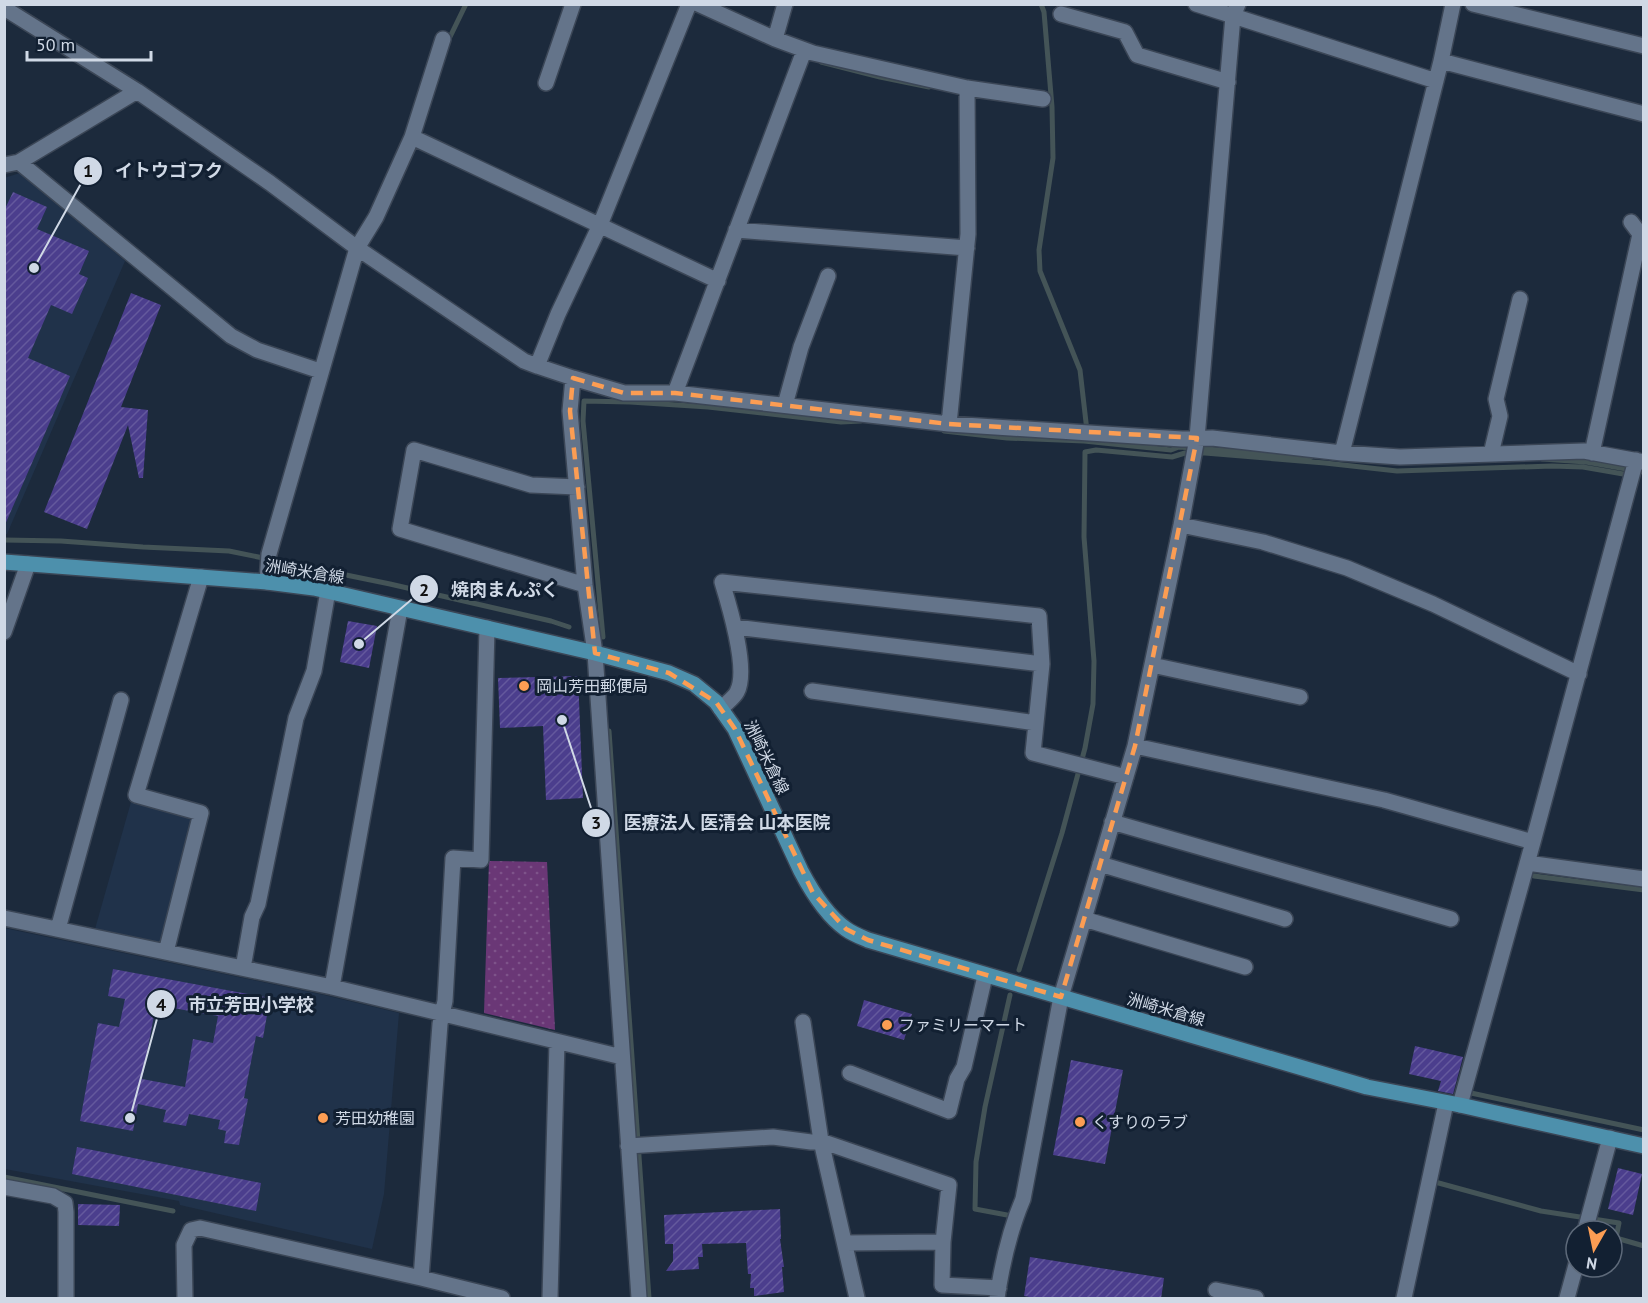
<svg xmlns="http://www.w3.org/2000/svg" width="1648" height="1303" viewBox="0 0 1648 1303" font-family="'PT Sans','Noto Sans JP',sans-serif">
	<defs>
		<pattern id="park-dots" width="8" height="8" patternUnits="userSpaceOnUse" patternTransform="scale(1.5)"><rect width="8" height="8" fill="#6a3776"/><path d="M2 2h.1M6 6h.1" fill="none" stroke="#7e538a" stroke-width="1.8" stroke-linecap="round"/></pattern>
		<pattern id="building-hatch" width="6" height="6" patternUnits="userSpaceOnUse" patternTransform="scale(1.5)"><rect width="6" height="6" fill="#4b3e8d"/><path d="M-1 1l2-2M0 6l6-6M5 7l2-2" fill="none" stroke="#64599d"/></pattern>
	</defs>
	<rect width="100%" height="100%" fill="#1c2a3c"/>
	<path fill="#20324a" d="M20,173L125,261L7,534H5L4,178Z
		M131,802L194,818L163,943L95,929Z
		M4,928L324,995L399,1013L384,1194L372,1249L180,1205L179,1201L5,1169Z"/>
	<path fill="url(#park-dots)" d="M489,861L547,862L555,1030L484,1013Z"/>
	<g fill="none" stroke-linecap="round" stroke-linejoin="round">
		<path stroke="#445457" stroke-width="5" d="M1041,4L1044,12L1052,107L1053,158L1039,250L1040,271L1080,370L1087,431
			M448,41L466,4
			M821,62L880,77L929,87
			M944,431L1007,438L1084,441L1171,450L1179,447L1311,457
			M1542,459L1586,462L1644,472
			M4,540L61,541L143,547L229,551L390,584L551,621L569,627
			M603,637L583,421L584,401L630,402L708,407L841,422L861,421
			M609,731L649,1298
			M1534,876L1644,890
			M1019,970L1062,833L1085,748L1093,704L1094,661L1084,537L1085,452L1096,450L1172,457L1185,453H1205L1325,463L1397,471L1552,466L1583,467L1629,475
			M1471,1093L1644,1130
			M4,1177L173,1211
			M1435,1182L1541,1211L1619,1223L1616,1238L1644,1246
			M1007,1215L975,1209L976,1162L985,1107L1010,995"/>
	</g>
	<path fill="url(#building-hatch)" fill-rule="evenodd" d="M13,192L47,207L37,229L89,251L79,274L88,278L72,314L51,305L28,358L70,376L4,527V211Z
		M131,293L161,305L121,407L148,410L143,478H139L128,425L87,529L44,512Z
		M348,621L377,626L369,668L340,662Z
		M578,676L583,798L546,800L543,726L500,728L498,678Z
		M113,969L270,998L263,1038L256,1036L244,1098L248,1099L239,1145L224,1143L226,1131L218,1129L220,1120L189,1114L186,1126L163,1122L166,1110L138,1104L133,1131L80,1121L98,1023L119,1027L125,999L108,996ZM156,1005L218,1016L213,1043L193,1039L185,1087L142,1079Z
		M864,1000L912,1014L904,1040L857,1026Z
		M1415,1046L1463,1057L1453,1094L1438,1091L1441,1081L1409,1074Z
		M1071,1060L1123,1070L1105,1164L1053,1155Z
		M77,1147L261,1183L256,1211L72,1174Z
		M1618,1168L1642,1174L1633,1215L1608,1209Z
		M78,1204L120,1205L119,1226L78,1225Z
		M780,1209L781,1239H780L784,1267H782L784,1292L754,1296V1288H750L751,1274H748L746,1243L702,1244L703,1257H698L699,1269L666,1271L673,1261V1244H665L664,1215Z
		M1030,1257L1164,1278L1161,1299H1040L1024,1296Z"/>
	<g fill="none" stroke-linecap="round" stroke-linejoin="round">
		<g stroke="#3b4656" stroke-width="18">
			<path id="minor" d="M698,4L775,39L813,53L967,88L1043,99
				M1196,4L1436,81
				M1473,4L1644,46
				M4,8L137,91L270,183L357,248L524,361L537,366L573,378L624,393H675L949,424L1182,439L1212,438L1342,453L1400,457L1584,451L1644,462
				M1061,14L1125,32L1137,55L1228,82
				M775,39L785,4
				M1441,61L1644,114
				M546,83L573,4
				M412,137L718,281
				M19,162L231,336L257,350L320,371
				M4,165L19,162L137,91
				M736,230L967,248
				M537,366L558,314L600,225L689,4
				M573,378L570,411L585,585L595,653L639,1298
				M675,393L804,51
				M785,405L801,347L828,276
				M949,424L968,234L967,88
				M1342,453L1441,61L1453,4
				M1592,453L1640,234L1631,222
				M1491,454L1500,416L1496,399L1520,299
				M577,487L531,485L414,450L400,529L585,585
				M1181,525L1263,542L1347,568L1433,604L1579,674
				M267,582L269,554L357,248L376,217L412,137L443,39
				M735,627L1042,664
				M4,632L28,564
				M1152,665L1300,697
				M812,691L1036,723
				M721,709C725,704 734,698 737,692C749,670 729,605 722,582L1039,616L1042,664L1033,753L1126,777
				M1135,746L1384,800L1533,842
				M1112,822L1451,919
				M1527,863L1644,879
				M1100,864L1285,919
				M4,918L332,987L622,1057
				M1084,919L1245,967
				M58,929L121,700
				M166,952L201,813L136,795L201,577
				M243,968L252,917L258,904L296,718L314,671L328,591
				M332,987L400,609
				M803,1022L821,1141L857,1298
				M850,1073L949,1111L957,1079L964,1067L985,976
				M1460,1105L1533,842L1636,460
				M628,1146L773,1137L811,1142L821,1141L949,1185L943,1242L942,1285L999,1288
				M4,1187L53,1196L65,1203L66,1212V1298
				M1585,1231L1610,1138
				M845,1243L943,1242
				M421,1278L440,1024L445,1001L453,858L481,860L487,628
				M1216,1290L1256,1298
				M185,1298L184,1245L191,1230L200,1228L421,1278L502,1298
				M550,1298L557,1042
				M997,1298C1002,1264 1009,1232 1023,1199L1061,997L1135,746L1181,525L1197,438L1233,16L1238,4
				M1404,1298L1446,1103
				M1567,1298L1576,1265"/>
		</g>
		<g stroke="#3b4656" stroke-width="18">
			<path id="major" d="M4,562L267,582L314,588L595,653L669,673L694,684L716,702L735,729L801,871C812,892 826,915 846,929C853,934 861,937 868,940L1367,1087L1460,1105L1644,1146"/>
		</g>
		<use href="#minor" stroke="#64748a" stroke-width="15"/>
		<use href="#major" stroke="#4d90ac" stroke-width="15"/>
	</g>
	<path fill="none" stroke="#fc9d53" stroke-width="4.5" stroke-dasharray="12 8" stroke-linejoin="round" d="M573,378L624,393H675L949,424L1197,438L1135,746L1061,997L868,940L846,929L813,893L735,729L716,702L669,673L595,653L570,411Z"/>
	<g fill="#fc9d53" stroke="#122032" stroke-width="2">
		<circle cx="524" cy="686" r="6"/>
		<circle cx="887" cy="1025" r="6"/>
		<circle cx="323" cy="1118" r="6"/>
		<circle cx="1080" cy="1122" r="6"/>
	</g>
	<g text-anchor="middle" stroke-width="6" stroke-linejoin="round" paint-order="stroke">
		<g font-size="16" fill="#d0d9e6" stroke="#122032">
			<text transform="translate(305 571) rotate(9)" y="6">洲崎米倉線</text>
			<text transform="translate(767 757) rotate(64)" y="6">洲崎米倉線</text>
			<text transform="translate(1166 1009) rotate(16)" y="6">洲崎米倉線</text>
		</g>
		<g font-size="16" fill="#d0d9e6" stroke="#122032" text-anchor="start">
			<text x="536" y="692">岡山芳田郵便局</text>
			<text x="899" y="1031">ファミリーマート</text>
			<text x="335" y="1124">芳田幼稚園</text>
			<text x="1092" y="1128">くすりのラブ</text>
		</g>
	</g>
	<path fill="none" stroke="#d0d9e6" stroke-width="2" d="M34 268L88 171M359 644L424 589M562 720L596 823M130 1118L161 1004"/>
	<g fill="#d0d9e6" stroke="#122032" stroke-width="2">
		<circle cx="34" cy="268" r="6"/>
		<circle cx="359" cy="644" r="6"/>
		<circle cx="562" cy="720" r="6"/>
		<circle cx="130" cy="1118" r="6"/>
		<circle cx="88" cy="171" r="15"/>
		<circle cx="424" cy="589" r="15"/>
		<circle cx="596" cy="823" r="15"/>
		<circle cx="161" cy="1004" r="15"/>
	</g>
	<g font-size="18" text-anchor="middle" font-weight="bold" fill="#111">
		<text x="88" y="177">1</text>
		<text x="424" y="596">2</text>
		<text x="596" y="829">3</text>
		<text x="161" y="1011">4</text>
	</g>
	<g font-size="18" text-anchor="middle" font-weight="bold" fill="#d0d9e6" stroke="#122032" stroke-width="6" stroke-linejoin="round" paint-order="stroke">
		<text x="169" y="177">イトウゴフク</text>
		<text x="505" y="596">焼肉まんぷく</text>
		<text x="727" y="829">医療法人 医清会 山本医院</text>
		<text x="251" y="1011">市立芳田小学校</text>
	</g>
	<rect width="1648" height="1303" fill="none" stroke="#d0d9e6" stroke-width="12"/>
	<g transform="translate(1594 1249) rotate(189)"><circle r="28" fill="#122032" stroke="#5e6a7a" stroke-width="1.5"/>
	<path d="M0-4.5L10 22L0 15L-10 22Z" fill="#fc9d53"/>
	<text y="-9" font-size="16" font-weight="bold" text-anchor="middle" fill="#d0d9e6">N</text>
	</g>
	<path d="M27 51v9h124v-9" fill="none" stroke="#d0d9e6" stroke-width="3"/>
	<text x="36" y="51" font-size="18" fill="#d0d9e6" stroke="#122032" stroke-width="4.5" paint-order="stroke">50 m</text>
</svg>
